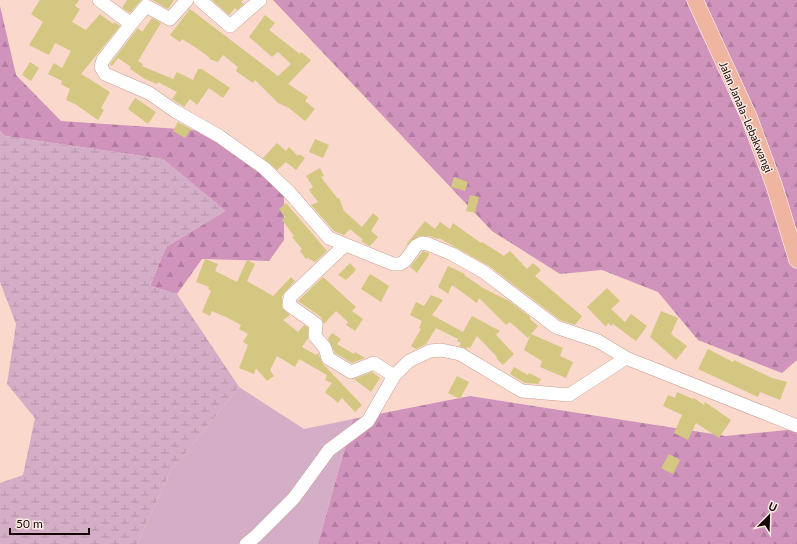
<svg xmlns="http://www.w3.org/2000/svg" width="797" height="544" viewBox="0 0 797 544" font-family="Lato,sans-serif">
	<defs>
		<pattern id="forest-firs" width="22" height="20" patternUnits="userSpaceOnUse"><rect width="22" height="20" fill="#d093bc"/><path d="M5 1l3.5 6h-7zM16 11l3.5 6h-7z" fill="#b27da0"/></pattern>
		<pattern id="wetland-marsh" width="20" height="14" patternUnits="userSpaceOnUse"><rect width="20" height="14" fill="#d4aec6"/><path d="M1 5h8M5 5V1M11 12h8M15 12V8" fill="none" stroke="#b594a9"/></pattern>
	</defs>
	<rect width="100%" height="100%" fill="#fad8cc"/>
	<path fill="#d4aec6" d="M239,387L304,429L353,419L318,544H137L170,472Z"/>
	<path fill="url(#forest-firs)" d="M273,0H797V360L782,373L698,340L658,292L602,270L560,274L492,231Z
		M0,6L16,75L61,121L209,131L284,179V240L269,261L202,259L177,294L150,286L166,247L225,211L163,159L5,136L0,131Z
		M470,396L726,436L797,429V544H318L353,419Z"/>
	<path fill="url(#wetland-marsh)" d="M0,131L5,136L163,159L226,211L166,247L150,286L177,294L239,387L170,472L137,544H0V483L23,475L35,418L7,384L16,324L0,282Z"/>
	<path fill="#d3c781" d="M40,0H79L75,6L80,9L72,22L86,30L100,14L113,24L114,22L120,26L81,74L110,92L101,108L104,110L98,120L75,104L66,100L70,89L61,84L62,81L48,74L54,63L62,68L71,51L55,43L49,55L29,45L43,22L31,14Z
		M127,0H141L130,13L122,8Z
		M152,0H174L168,9Z
		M212,0H243L241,2L244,4L237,10L235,8L229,15Z
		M190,9L278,76L291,64L278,52L272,57L249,37L265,15L275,23L269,30L300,54L301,52L311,60L288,84L308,97L305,101L315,109L305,121L289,108L278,103L255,80L253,83L236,71L238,67L223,55L218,62L209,59L210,58L195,47L182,39L180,42L170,35Z
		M152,18L161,23L138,61L143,64L142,66L173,79L177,72L193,80L198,69H202L230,88L223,98L209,88L197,105L190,99L184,107L172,99L177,92L158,82L157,84L145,79L130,69L131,67L118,58L112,66L110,64L138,28L142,32Z
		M30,62L39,68L31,81L22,75Z
		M135,98L156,112L148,124L128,109Z
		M178,122L191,129L185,138L173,131Z
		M315,139L329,145L323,158L309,152Z
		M277,143L286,151L289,147L298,156L299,154L305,158L296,170L286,162L277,170L263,158Z
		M320,168L324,176L321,177L337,198H339L344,211L362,227L373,213L379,218L371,231L378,237L370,246L364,243L361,241L363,240L350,229L344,235L334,231L311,205L318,202L309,190L313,187L306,176Z
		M454,177L468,182L465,191L451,187Z
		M470,195L479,197L475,213L466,211Z
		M286,203L327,251L315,262L308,258L306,259L300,251L302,249L292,237L294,236L282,220L285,217L279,209Z
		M425,221L435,229L440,222L450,229L453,223L481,243L482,242L504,256L510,251L527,269L533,263L541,270L535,276L582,316L575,325L560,320L489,266L439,238L438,239L429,236H419L405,246Z
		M423,251L429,253V255L417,273L410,267Z
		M205,259L218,264L215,271L237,282L247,260L255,264L247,281L273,296L291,277L295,281L282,296V308L290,315L283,320L298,332L304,325L308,328V338L302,347L316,355L318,353L323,364L362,405L355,412L342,398L338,403L325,392L332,383L325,380L327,375L299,359L295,367L277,356L270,370L274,376L267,381L256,368L254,374L239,368L248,345L243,342L248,334L239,329L241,325L228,318L212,311L210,316L202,312L211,291L208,289L209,287L196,282Z
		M350,263L356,270L346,280L338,275Z
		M448,266L465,274L464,275L483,288L509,301L530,317V319L538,326L528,338L510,322L506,325L479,298L477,303L452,285L448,294L438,287Z
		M370,274L389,286L381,302L361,289Z
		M323,277L356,307L352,311L363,319L355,331L346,325L348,322L336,311L324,324L321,317L298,301Z
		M607,288L620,301L611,309L625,322L631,314L647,326L636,341L613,324L611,326L608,323L606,327L587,307Z
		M431,295L443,300L432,315L463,332L472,316L500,331L496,335L514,354L503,365L496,358L497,357L477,336L470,348L468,347L467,349L459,346L461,343L457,341L458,339L436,328L426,344L416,349L411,346L421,329L419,328L422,321L410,315L416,302L424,306Z
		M661,311L678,318L671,334L687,346L676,360L650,337Z
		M332,333L341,339L337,344L354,354L355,352L365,358L352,363L335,353L328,339Z
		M531,334L563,348L560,356L573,362L566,378L540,367L542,361L524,350Z
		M708,349L733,362L734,360L772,378L787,382L780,400L760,392L758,397L698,369Z
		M514,367L528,375L529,373L541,379L538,384L525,383L510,374Z
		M372,372L380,378L371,392L354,379Z
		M457,376L469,382L460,399L448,393Z
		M677,392L693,399L694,398L704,405L705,402L731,420L719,438L696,423L688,440L674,433L682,415L663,406L668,395L675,398Z
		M669,454L680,460L673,474L661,468Z"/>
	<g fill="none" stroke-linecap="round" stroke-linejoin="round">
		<g stroke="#c9a092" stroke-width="14">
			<path id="minor" d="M99,0L131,24L103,60L101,67L105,74L149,93L175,111L219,136L264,168L290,193L329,238L393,264H400L405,261L416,246L422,243L428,244L452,254L484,272L556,327L598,341L626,358L797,426
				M200,0L230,26L260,0
				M131,24L146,6L170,19L187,0
				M345,245L290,297L289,305L316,324L315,336L325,348L328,358L351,372L374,363L394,376
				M246,544L256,536L294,498L329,450L368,421L394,376L409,361L430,351L441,350L460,354L522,391L569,395L626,358"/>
		</g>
		<g stroke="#fff" stroke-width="17">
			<path id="major" d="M695,0L749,117L774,185L797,260"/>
		</g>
		<use href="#minor" stroke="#fff" stroke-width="13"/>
		<use href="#major" stroke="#f0b5a1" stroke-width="16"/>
	</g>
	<g text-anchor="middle" stroke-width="3" stroke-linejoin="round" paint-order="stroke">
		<g font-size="11" fill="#160805" stroke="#fbe9e3">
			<text transform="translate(746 117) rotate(67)" y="4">Jalan Janala–Lebakwangi</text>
		</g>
	</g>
	<g transform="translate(769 516) rotate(23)" stroke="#fbe9e3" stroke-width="3" paint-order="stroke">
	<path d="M0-3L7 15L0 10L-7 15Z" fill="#160805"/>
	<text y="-6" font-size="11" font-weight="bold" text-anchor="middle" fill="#160805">U</text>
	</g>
	<path d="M10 528v6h79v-6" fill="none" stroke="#160805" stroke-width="2"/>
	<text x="16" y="528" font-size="12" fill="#160805" stroke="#fbe9e3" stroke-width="3" paint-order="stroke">50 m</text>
</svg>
